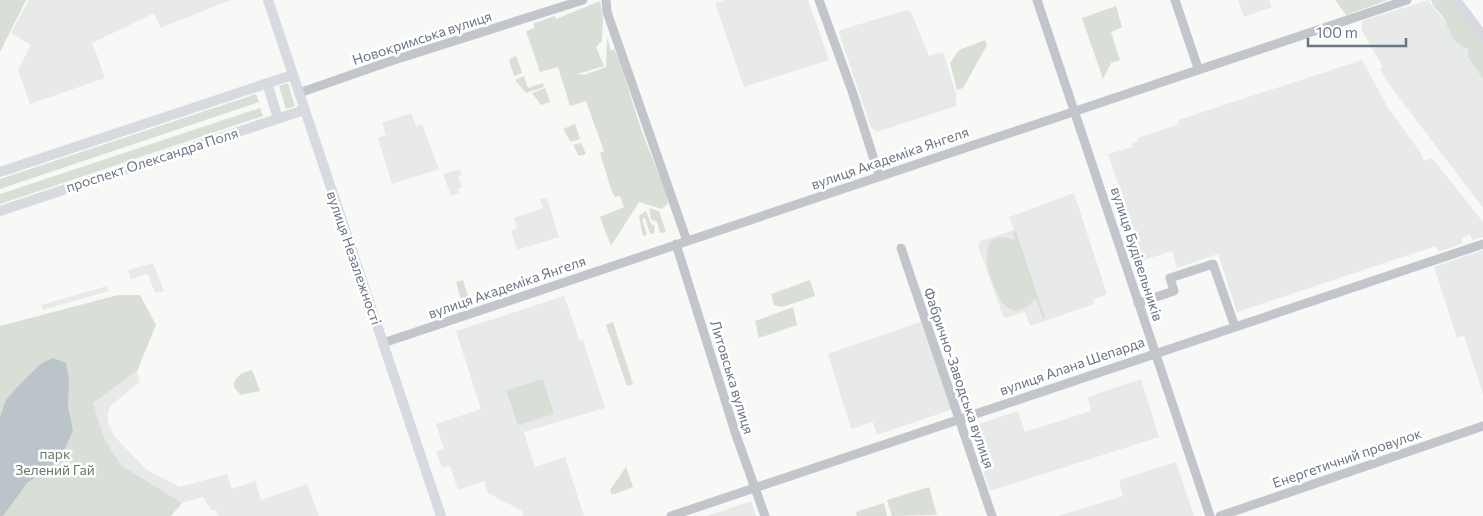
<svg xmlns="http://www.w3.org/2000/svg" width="1483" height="516" viewBox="0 0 1483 516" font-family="Commissioner,sans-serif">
	<rect width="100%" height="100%" fill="#f8f8f6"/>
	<path fill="#e8eae9" d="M29,0H231L161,28L154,13L86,46L93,44L105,78L30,104L18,70L31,45L11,33Z
		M725,0H808L829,60L744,87L715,3Z
		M1238,0H1269L1272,7L1244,17Z
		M1428,0L1483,71V208L1388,83L1380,69L1383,67L1362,31V21Z
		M907,10L911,12L929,56L943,52L956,93V106L877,132L871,128L839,33L840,30Z
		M1362,60L1387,106L1420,152L1424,161L1432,158L1483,222V237L1472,240L1470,234L1461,238L1463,243L1439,252L1436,246L1237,312L1218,254L1177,268L1172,251L1144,260L1108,154L1133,147L1132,143L1138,141L1137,138L1179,124L1178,120Z
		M411,113L416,126L422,124L439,169L392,184L378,138L386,135L382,123Z
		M460,169L462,175L458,176L462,187L458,189L459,193L451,196L443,174Z
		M1074,193L1107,294L1093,300L1094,304L1030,326L1025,312L1004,318L978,246L980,241L1014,230L1009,217Z
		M547,198L559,237L517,250L511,231L517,228L514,218L543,208L540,199Z
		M1483,250V394L1464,336L1457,338L1434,267Z
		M153,263L164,291L155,293L148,274L131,279L128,270Z
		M107,286L109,291L43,310L41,305Z
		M564,296L580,341L583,340L605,408L524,432L535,467L565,457L584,516H523L522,511L488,493L484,481L458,490L450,466L442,468L436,452L444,449L436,424L481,409L456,331Z
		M923,321L953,409L877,435L873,422L851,429L828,354Z
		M137,371L140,382L110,406L108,413V423L115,437L147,470L180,487L227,474L232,489L255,481L261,500L307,484L319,516H219L216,510L212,511L203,497L182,503L121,465L105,440L92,403Z
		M1141,379L1159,437L990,491L969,427L1018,411L1025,432L1091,411L1088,397Z
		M1176,462L1194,516H1058L1123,496L1119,480Z
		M751,501L756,516H707Z"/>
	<path fill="#d9ded7" d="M0,0H26L0,52Z
		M1335,0H1388L1346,15Z
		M1431,0H1459L1483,33V79L1468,57V49C1452,43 1451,33 1444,19C1440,11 1434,10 1431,0Z
		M600,1L603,17L602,41L596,47L604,66L577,74L584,75L606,67L607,37L611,51L614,49L619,60L642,132L666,193L668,203L662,209L639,202L611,246L600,217L624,207L620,196L615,197L612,192L600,153L604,151L586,101L570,106L558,67L540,72L526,31L534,28V23L555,16L556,19Z
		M1116,6L1122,27L1111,32L1120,60L1111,63L1103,79L1082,18Z
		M985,40L987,45L963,88L957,90L950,63L959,50Z
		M516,55L522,73L514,76L509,60Z
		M524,76L528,88L543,83L544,87L526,93L515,80Z
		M288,83L295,106L286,109L279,86Z
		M545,88L550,102L541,105L532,93Z
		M256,94L259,102L0,189V179Z
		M260,108L263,116L0,204V194Z
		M575,124L580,139L571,142L563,129Z
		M581,143L586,154L579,156L573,145Z
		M649,208L659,211L666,232L660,233L657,222L651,219Z
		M646,211L651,224L655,226L654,233L650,234L645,218L642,219L647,235L643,236L639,216Z
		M1016,231L1045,318L1043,319L1036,298C1027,307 1019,316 1005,306C995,295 975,246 996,238C1003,236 1009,239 1015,240L1013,232Z
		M463,280L469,300L462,303L456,282Z
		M810,280L815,296L782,307L774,305L771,294Z
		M118,295H140L156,325L137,371L93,403L105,440L121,465L182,503L171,516H0V326Z
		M793,307L797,325L759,338L755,321Z
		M613,322L633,384L627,386L606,325Z
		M252,370L260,391L241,395L234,387C234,375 243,373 252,370Z
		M543,379L554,414L518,425L506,390Z
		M626,467L633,487L612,495L610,490Z
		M929,487L937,515L892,516L887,500Z
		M884,503L887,516H857L856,512Z"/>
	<path fill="#bbc4c9" d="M53,358L66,363L69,380L68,407L73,430L64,451L53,465L27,483L3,516H0V417L6,400L23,381L42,363Z"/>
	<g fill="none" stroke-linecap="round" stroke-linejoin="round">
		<path stroke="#c2c5c9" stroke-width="9" d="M606,0L607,12L687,241
			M819,0L852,91L879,175
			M1037,0L1210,516
			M1175,0L1198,68
			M299,93L388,62L583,0
			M676,244L736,435L765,516
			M901,248L992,516
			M1138,303L1174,291L1170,278L1213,264L1235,327
			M383,343L1407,0
			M671,516L1483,244
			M1220,516L1483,426"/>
		<path stroke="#d7dade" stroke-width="10" d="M268,0L441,516
			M1456,0L1483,36
			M267,83L278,118
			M0,172L292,75
			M0,211L304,110"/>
	</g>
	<g text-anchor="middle" stroke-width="5" stroke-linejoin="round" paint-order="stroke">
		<g font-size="14" fill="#6a7584" stroke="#fff">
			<text transform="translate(422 38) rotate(-18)" y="5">Новокримська вулиця</text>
			<text transform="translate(890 158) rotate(-19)" y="5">вулиця Академіка Янгеля</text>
			<text transform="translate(152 160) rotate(-18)" y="5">проспект Олександра Поля</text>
			<text transform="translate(1137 254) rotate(72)" y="5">вулиця Будівельників</text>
			<text transform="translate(354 258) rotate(71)" y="5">вулиця Незалежності</text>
			<text transform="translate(507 287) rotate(-19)" y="5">вулиця Академіка Янгеля</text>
			<text transform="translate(1072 366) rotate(-19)" y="5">вулиця Алана Шепарда</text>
			<text transform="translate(732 377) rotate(73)" y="5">Литовська вулиця</text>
			<text transform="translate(959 378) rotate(71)" y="5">Фабрично-Заводська вулиця</text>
			<text transform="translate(1347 458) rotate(-19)" y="5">Енергетичний провулок</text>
		</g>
		<g font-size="14" fill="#6a7b68" stroke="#fff">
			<text x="55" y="459">парк<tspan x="55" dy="16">Зелений Гай</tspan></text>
		</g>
	</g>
	<path d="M1308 38v8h98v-8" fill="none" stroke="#6a7584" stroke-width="2.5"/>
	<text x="1316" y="38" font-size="15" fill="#6a7584" stroke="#ffffff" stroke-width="4" paint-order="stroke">100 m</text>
</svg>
